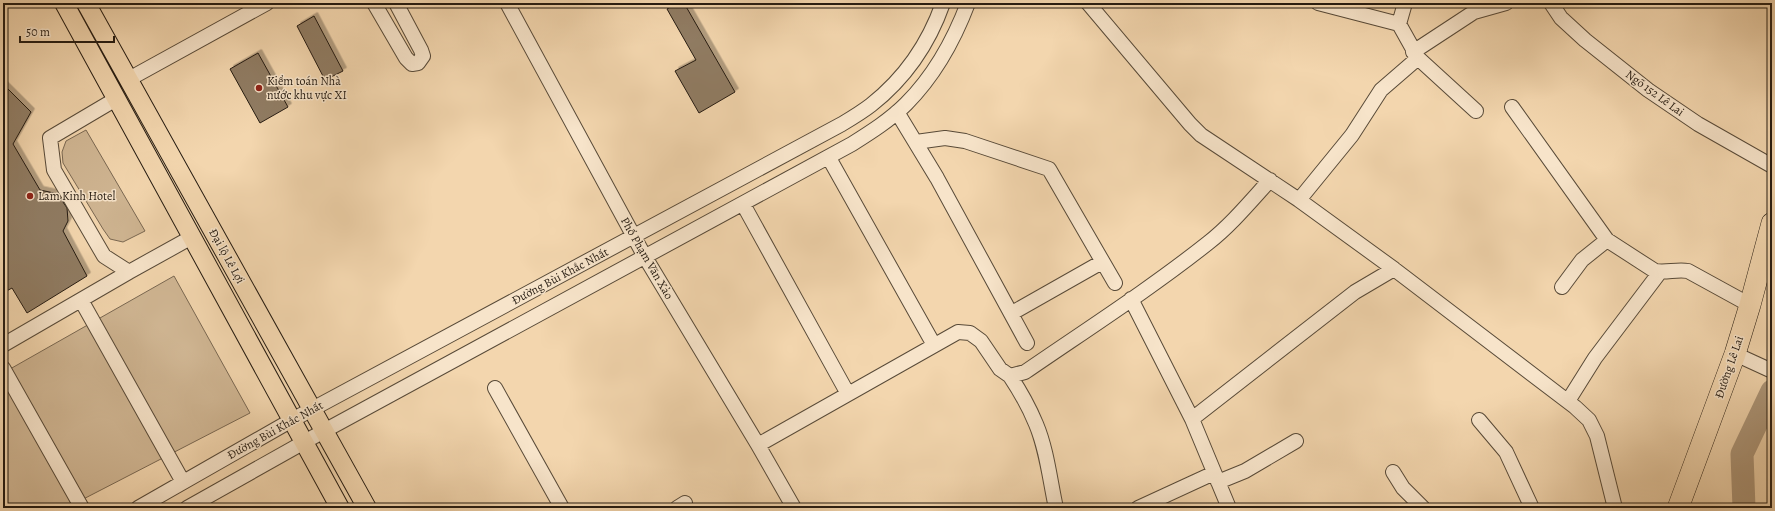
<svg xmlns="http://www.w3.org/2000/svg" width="1775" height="511" viewBox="0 0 1775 511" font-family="Alegreya,serif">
	<defs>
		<filter id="shadow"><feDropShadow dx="3.5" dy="-3.5" stdDeviation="0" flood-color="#0004"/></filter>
	</defs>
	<rect width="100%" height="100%" fill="#f3d6ae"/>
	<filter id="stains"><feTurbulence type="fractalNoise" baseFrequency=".005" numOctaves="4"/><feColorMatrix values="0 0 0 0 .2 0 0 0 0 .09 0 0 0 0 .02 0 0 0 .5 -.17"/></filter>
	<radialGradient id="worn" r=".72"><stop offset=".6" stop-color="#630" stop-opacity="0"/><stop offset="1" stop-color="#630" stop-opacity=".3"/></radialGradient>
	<path fill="#d0b693" stroke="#7a6852" d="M86,130L145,231L123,242L110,239L103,229L63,163L62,152L66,141Z
		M174,276L250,413L66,508H3V373Z"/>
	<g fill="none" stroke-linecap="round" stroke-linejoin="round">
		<path stroke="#ad9679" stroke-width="23" d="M1744,508L1742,454L1772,391"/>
	</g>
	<path fill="#907c63" stroke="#251b11" filter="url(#shadow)" d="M677,3H684L735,92L699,113L675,71L696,60L667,9Z
		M314,16L343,71L325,80L297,26Z
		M258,53L288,107L260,123L230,69Z
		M3,84L31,112L13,144L40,190L54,193L61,199L67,208L68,221L63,231L87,276L27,313L12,288L3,293Z"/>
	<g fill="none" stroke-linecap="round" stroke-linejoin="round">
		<g stroke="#584a38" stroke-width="16">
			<path id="minor" d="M374,3L406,58L412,64L418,63L423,56L421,50L396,3
				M507,3L645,257L758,445L794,508
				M1088,3L1190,124L1201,135L1299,200L1394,269L1575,407L1589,420L1597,436L1615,508
				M1318,3L1399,24
				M1405,3L1399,24L1418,58L1476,111
				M1551,3L1561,18L1585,40L1648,90L1698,124L1772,166
				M1413,52L1474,12L1506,3
				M129,79L267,3
				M116,99L50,138L54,170L104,256L129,272L192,237
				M1512,107L1607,240L1655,271C1666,273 1677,269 1688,271L1750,305
				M897,112L937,178L1027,343
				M916,142L945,138L965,141L1049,169L1115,283
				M829,158L934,345
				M1299,200L1352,135L1381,90L1418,58
				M743,204L848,394
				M1562,287L1582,260L1607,240
				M1131,299L1192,419L1229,508
				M81,300L183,482
				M1012,313L1102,262
				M3,345L129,272
				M1735,354L1772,371
				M3,368L82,508
				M1010,376C1020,391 1029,407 1036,424C1047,450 1050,481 1056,508
				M495,388L562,508
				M1568,401L1595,358L1660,272
				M1192,419L1355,292L1394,269
				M1479,420L1506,452L1532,508
				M758,445L958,332L970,333L981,341L1000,369L1010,376L1025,372C1086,330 1150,289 1208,243C1231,225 1250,202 1270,180
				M1393,472L1403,488L1423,508
				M1218,482L1245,471L1296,441
				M138,508L292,420L842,124C852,118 862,112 871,105C904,79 929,43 943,3
				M187,508L324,431L852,144C871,132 890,120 906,104C934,76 954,40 968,3
				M677,508L685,503
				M1138,508L1214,473"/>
		</g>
		<g stroke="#251b11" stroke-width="20">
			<path id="major" d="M64,3L340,508
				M86,3L367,508"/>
		</g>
		<g stroke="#251b11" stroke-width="22">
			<path id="highway" d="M1678,508L1735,354L1750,305L1772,223"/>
		</g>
		<use href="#minor" stroke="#f7e4ca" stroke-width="14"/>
		<use href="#major" stroke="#f3d6ae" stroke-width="18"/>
		<use href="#highway" stroke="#f3d6ae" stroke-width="21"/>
	</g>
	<g fill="#8f2418" stroke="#f7e4ca" stroke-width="1.5">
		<circle cx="259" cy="88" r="4"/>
		<circle cx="30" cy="196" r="4"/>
	</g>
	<g text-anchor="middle" stroke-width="3" stroke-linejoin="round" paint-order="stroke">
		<g font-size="12" fill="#251b11" stroke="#f7e4ca" text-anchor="start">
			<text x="267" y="85">Kiểm toán Nhà<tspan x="267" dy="14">nước khu vực XI</tspan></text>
			<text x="38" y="200">Lam Kinh Hotel</text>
		</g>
		<g font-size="12" fill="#251b11" stroke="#f7e4ca">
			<text transform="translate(1655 93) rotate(36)" y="4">Ngõ 152 Lê Lai</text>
			<text transform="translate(227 256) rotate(61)" y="4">Đại lộ Lê Lợi</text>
			<text transform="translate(647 258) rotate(60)" y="4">Phố Phạm Văn Xảo</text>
			<text transform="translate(560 276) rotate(-28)" y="4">Đường Bùi Khắc Nhất</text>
			<text transform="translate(1729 367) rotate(-71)" y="4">Đường Lê Lai</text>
			<text transform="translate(275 430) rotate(-29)" y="4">Đường Bùi Khắc Nhất</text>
		</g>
	</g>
	<rect width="1775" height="511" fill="none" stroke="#f3d6ae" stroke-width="16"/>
	<rect x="4" y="4" width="1767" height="503" fill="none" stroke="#251b11" stroke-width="2"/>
	<rect x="8" y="8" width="1759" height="495" fill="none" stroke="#251b11"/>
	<path d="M20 36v6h94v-6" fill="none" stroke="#251b11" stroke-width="2"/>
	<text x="26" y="36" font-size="12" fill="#251b11" stroke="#f7e4ca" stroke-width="3" paint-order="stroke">50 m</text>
	<rect width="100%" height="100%" filter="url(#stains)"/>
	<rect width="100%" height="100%" fill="url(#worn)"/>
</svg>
